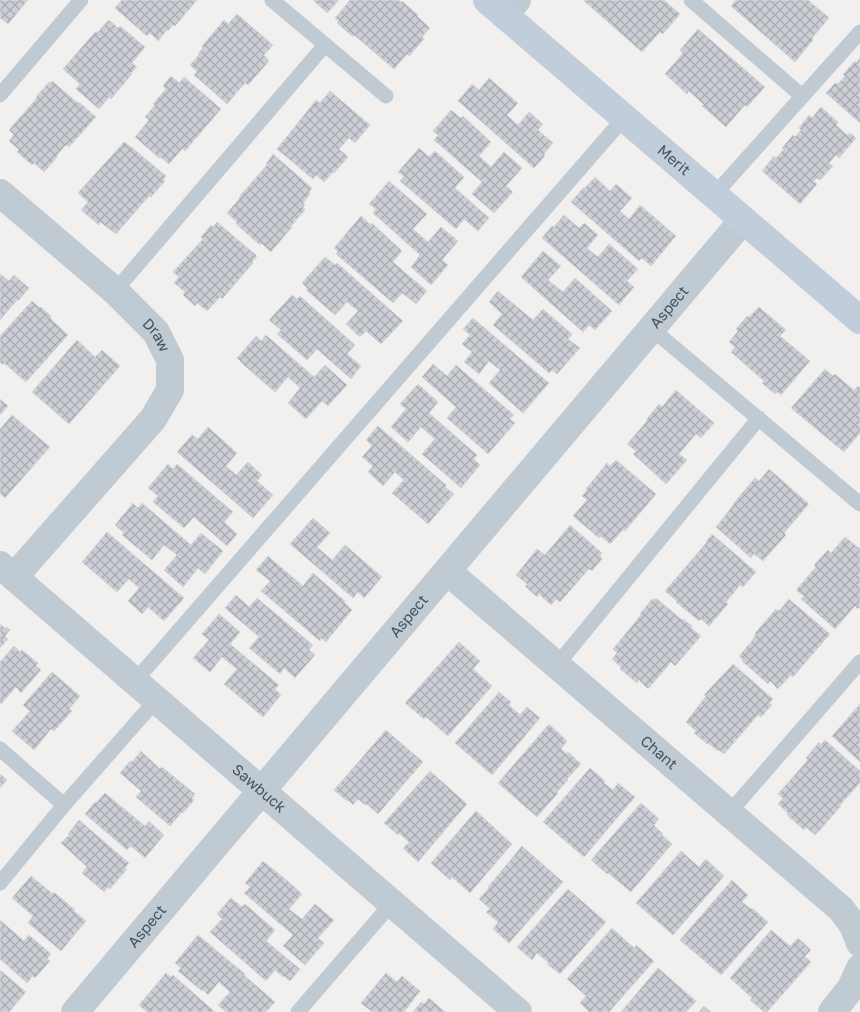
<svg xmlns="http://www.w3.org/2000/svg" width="860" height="1012" viewBox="0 0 860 1012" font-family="'Golos Text',sans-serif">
	<defs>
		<pattern id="building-cross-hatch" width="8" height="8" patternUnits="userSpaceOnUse" patternTransform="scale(1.25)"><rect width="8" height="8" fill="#cbcfd5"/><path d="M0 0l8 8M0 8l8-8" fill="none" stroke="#a7abb0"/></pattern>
	</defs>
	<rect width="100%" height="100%" fill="#f2efef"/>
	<path fill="url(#building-cross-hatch)" stroke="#d3d6dc" d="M0,0H28L8,24L0,18Z
		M122,0H197L175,26L173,25L168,31L167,30L158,41L150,33L147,36L115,8Z
		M313,0H339L327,13Z
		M350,0H398L401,2L402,1L418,15L417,16L430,28L422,37L424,39L409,56L407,54L394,69L354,35L353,37L337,23L339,21L335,18Z
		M583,0H664L680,14L663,34L660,32L642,52Z
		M736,0H808L829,18L812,38L813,40L795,62L731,6Z
		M237,14L273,45L264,55L269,61L248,85L245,83L227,104L194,75L197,72L190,65L199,55L198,54L203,48L202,46L224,20L228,24Z
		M109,20L118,28L120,26L145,47L132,63L137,67L131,73L132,74L111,99L109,97L99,109L76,89L80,84L63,69L96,31L97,33Z
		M698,29L765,87L747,107L745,105L726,127L702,106L704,105L689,91L687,94L665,74L683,53L680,50Z
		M860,58V123L826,93L835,83L838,84L845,76L843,74L855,61L856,63Z
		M171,76L179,83L184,77L221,109L185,151L183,148L169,164L160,157L159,158L135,137L149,120L145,117L155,105L153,104L166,89L163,86Z
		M489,78L518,103L507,115L518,125L529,112L543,124L538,130L553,143L544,154L545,156L534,168L458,101L472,84L479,90Z
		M52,81L78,103L79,102L96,117L69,147L66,145L56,156H58L44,172L34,163L32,165L17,152L19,150L9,141L14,135L9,130L37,98L36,97L49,82L50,84Z
		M330,91L370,125L355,143L349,138L339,149L348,157L334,173L333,172L324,182L316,175L313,179L277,149L316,100L320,103Z
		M821,107L838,122L836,125L847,135L850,133L856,138L839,158L836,155L829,163L833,166L820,180L817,178L814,181L817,184L800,204L762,171L774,156L776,158L784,149L782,148L793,135L795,137L801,130L799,128L809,115L812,118Z
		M451,110L461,118L463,116L491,142L479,156L491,167L504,152L522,168L506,186L513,192L494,213L472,194L482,182L434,140L438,135L433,131Z
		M124,142L130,146L166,176L163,180L165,181L151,197L149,196L116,234L100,222L99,225L81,210L88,202L78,193Z
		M419,148L429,157L435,151L464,177L455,188L489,218L478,231L464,219L456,229L400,181L404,176L398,172Z
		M273,154L312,188L309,192L310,194L303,203L305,204L303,207L305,210L291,226L292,227L271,252L261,243L260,245L236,224L237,222L227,213L240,198L239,197L267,165L266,164Z
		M595,177L610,191L616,184L632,198L620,211L629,219L640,205L676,236L651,266L642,258L639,261L571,202L584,187L585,188Z
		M389,181L427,214L413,229L428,242L441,227L458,241L442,260L448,265L431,285L411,267L420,255L373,213L376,209L369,204Z
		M564,215L579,228L584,223L598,235L587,248L598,257L609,244L638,269L627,281L634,287L619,305L542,238L552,226L554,227Z
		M361,216L371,225L372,223L402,251L393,262L427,291L416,304L402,293L393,303L336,254L338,252L334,248Z
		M217,222L257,256L252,262L253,263L222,299L220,297L207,311L197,303L195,306L183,295L185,292L174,283L179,277L173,272L203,239L201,237L211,225L213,227Z
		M543,251L561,266L548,280L563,292L575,278L612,311L595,330L589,325L583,332L521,277Z
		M325,257L335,265L337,263L403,321L381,344L366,331L360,337L346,324L358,311L347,302L335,315L306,290L308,289L302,283Z
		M0,274L9,281L14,275L29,288L18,301L17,300L0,320Z
		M498,291L533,320L543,309L572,334L568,339L580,348L557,374L552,370L549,373L493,325L502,314L489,302Z
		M292,295L297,299L300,296L355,345L347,354L361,366L351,379L317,349L307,360L277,334L281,330L269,320Z
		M32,301L40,308L41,307L51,316L50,318L68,335L26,382L4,363L3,365L0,362V336Z
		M759,307L786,330L780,336L810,361L781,395L777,392L775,394L762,383L764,381L731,352L735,347L729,342L738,331L736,329L747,316L749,317Z
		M473,318L549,383L523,413L489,383L500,370L489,361L479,374L464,362L472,352L462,344L470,335L463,329Z
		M266,335L314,377L325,365L347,385L328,406L322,401L306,419L288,403L300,388L288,377L275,392L246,367L237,358L256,336L261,341Z
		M77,340L95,357L102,350L120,366L69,424L32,392Z
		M433,364L447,376L456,365L514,415L510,419L515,423L488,454L447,418L456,407L422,377Z
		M825,369L833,376L835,374L854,390L858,386L860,388V433L844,452L791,408Z
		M418,384L438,402L429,413L477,455L474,459L480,465L461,488L422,454L435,439L421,427L408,442L391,427L406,409L400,404Z
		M676,390L714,423L701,438L696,434L679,454L687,460L666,484L633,454L636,451L627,444L647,421L646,420L659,404L662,407Z
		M0,399L8,406L0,415Z
		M12,415L50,447L5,498L0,494V429Z
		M378,426L446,485L445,487L454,494L428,524L392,493L404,480L395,472L383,486L368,472L373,466L362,457L372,446L366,440Z
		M208,427L237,453L226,466L236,475L248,462L262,475L257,481L273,495L253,518L177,452L192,435L198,439Z
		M616,460L656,494L625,531L623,530L610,544L601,536L599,538L573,516L587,500L582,496L587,490L586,489L607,463L610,466Z
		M168,464L173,469L177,464L233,512L224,522L237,534L227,546L194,517L184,528L153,502L158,496L148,488Z
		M769,469L809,504L784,533L786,535L763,561L754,554L751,558L716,527L734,504H733L755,478L759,481Z
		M133,503L138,508L142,503L191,545L201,533L223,551L205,574L198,568L183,587L164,570L177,555L164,545L152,560L122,535L124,533L115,525Z
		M313,518L330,533L317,547L332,560L345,545L382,577L364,598L358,592L353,598L290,544Z
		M570,525L602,553L600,556L602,559L592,571L589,569L560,602L556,599L551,605L539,594L537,597L525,586L527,584L516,575L537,549L545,555Z
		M107,532L184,598L164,621L148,607L142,614L128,601L139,588L129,579L117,592L82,562Z
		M712,534L756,572L743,587L740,585L726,602L728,604L709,626L701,619L699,621L676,602L677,601L665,591L707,542H706Z
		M845,537L860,549V607L858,609L855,606L835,629L801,599L804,596L796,590L816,567L814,565L828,550L831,553Z
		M268,556L303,586L313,573L345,601L344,602L352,610L326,642L321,638L320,641L261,591L270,581L256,570Z
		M236,595L249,607L257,598L313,645L309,650L315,655L295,678L284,668L280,674L249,648L259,637L225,608Z
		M656,598L682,620L683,619L692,626L691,628L701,636L675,666L671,662L648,689L639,680L637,683L620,669L621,667L612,659L617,653L613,649L641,615L640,614L652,599L654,600Z
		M789,599L830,634L793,677L791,675L778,689L770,681L768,684L742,661L743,660L739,656L752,641L756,634L755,633L776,609L779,611Z
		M219,614L240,632L230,644L279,685L275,689L281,695L263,717L224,684L237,669L222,657L210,672L193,658L209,640L202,634Z
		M0,624L5,628L6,627L10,630L5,636L8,639L0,648Z
		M459,642L480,661L473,669L492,686L448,736L426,717L424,719L405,703Z
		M14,646L20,652L22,650L38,663L36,666L41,670L21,693L16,687L0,705V662Z
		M733,664L773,699L769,703L772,705L761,717L758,715L724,754L719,750L718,751L708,743L707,744L694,733L696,731L686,722L706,696L704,695Z
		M52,672L80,696L69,709L72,711L54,731L51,729L34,750L12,731L30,711L23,705Z
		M499,692L511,702L509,705L520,715L527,707L540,718L492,775L455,743Z
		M860,704V762L832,736Z
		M549,724L567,741L561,749L567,754L568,752L581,764L567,779L568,780L557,792L558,793L537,817L498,783Z
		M386,730L423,762L378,814L366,804L365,805L358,799L353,805L348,800L347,801L334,790Z
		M825,740L860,771V783L840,805L841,806L820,830L815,835L806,827L804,830L787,815L788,813L778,804L783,798L778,794L808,760L806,758L819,742L821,745Z
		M141,751L160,769L162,767L195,794L192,798L194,800L183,813L182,812L170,826L136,797L141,791L120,773L130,761L132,762Z
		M590,768L605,781L604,783L613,790L618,783L635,797L584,857L543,822Z
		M430,771L467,804L418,862L403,848L409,842L399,833L398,835L384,823Z
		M0,774L7,780L0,788Z
		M105,793L145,826L149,821L164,835L145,858L131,846L127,850L85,814L95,802L96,803Z
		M641,803L659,819L654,825L663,834L662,835L672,844L631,892L608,873L607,874L591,860Z
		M476,811L512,844L470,893L452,877L450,880L431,863Z
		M79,820L129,863L125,868L127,869L110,889L108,887L104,892L82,873L87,867L61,843L69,835L68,834Z
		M522,846L563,882L509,943L493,929L498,922L486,912L490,909L479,899L489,888L488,887Z
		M681,851L699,867L706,859L724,876L673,935L636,903Z
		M263,861L290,883L302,894L289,909L302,919L315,904L334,920L318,938L324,943L305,965L283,946L293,935L244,893L250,887L245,883Z
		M31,876L53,894L54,892L75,910L74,911L86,921L61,951L28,923L33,916L12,898Z
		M732,880L748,895L742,902L751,909L752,908L768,922L721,975L680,940Z
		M568,889L606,922L560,974L547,964L549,963L537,953L532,960L517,947Z
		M231,898L242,907L245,904L275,930L266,941L300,969L290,981L284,976L283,977L275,970L266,981L210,932L222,919L217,914Z
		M0,920L24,941L29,935L51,954L47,959L50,961L35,978L33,976L27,983L0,959Z
		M612,928L634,948L636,945L654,961L609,1012H589L580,1003L586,996L567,979Z
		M771,930L790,946L798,938L811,950L805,956L811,962L767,1012H764L750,1000L752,998L730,978Z
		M198,935L245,974L244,975L275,1002L266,1012H240L238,1011L237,1012H226L218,1005L230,992L219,982L208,995L203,990L202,991L178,971L181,968L175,963Z
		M658,968L696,1001L686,1012H621Z
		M0,970L26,992L9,1012H0Z
		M166,973L171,977L173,975L215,1012H147L139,1005Z
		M386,973L397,982L402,976L420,991L404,1012H372L361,1003Z
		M429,998L445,1012H413L421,1002L424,1004Z
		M704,1006L711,1012H699Z"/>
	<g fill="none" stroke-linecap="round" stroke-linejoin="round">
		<path stroke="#bfcad3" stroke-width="15" d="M272,0L386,96
			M691,0L802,96
			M0,95L81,0
			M715,194L860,32
			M115,291L325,45
			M652,329L860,504
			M557,665L759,418
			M135,681L624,118
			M0,749L64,805L157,699
			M729,813L860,662
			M0,883L64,805
			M298,1012L392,903"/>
		<g stroke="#bfcad3" stroke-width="28">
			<path d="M504,15L517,0"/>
			<path id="s1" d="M0,193L115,291L156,332L170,360V390L153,419L14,577"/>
			<path id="s2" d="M0,565L518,1012"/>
			<path id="s3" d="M447,571L841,909L853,925L860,943"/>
			<path id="s4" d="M75,1012L743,220"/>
			<path d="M832,1012L851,988L860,968"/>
		</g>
		<path stroke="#c1cdda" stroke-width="28" id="s5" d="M487,0L860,320"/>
	</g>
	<g text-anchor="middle" stroke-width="4" stroke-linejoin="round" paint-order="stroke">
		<g font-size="15" fill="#46535f" stroke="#fff">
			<text dy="5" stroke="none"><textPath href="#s5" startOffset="246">Merit</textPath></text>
			<text dy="5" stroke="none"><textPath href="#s4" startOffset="922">Aspect</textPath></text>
			<text dy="5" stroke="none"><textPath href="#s1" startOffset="212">Draw</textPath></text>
			<text dy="5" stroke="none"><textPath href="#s4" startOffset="518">Aspect</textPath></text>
			<text dy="5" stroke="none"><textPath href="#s3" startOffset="279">Chant</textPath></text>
			<text dy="5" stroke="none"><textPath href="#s2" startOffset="342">Sawbuck</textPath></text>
			<text dy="5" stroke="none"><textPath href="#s4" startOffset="112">Aspect</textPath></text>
		</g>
	</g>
</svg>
